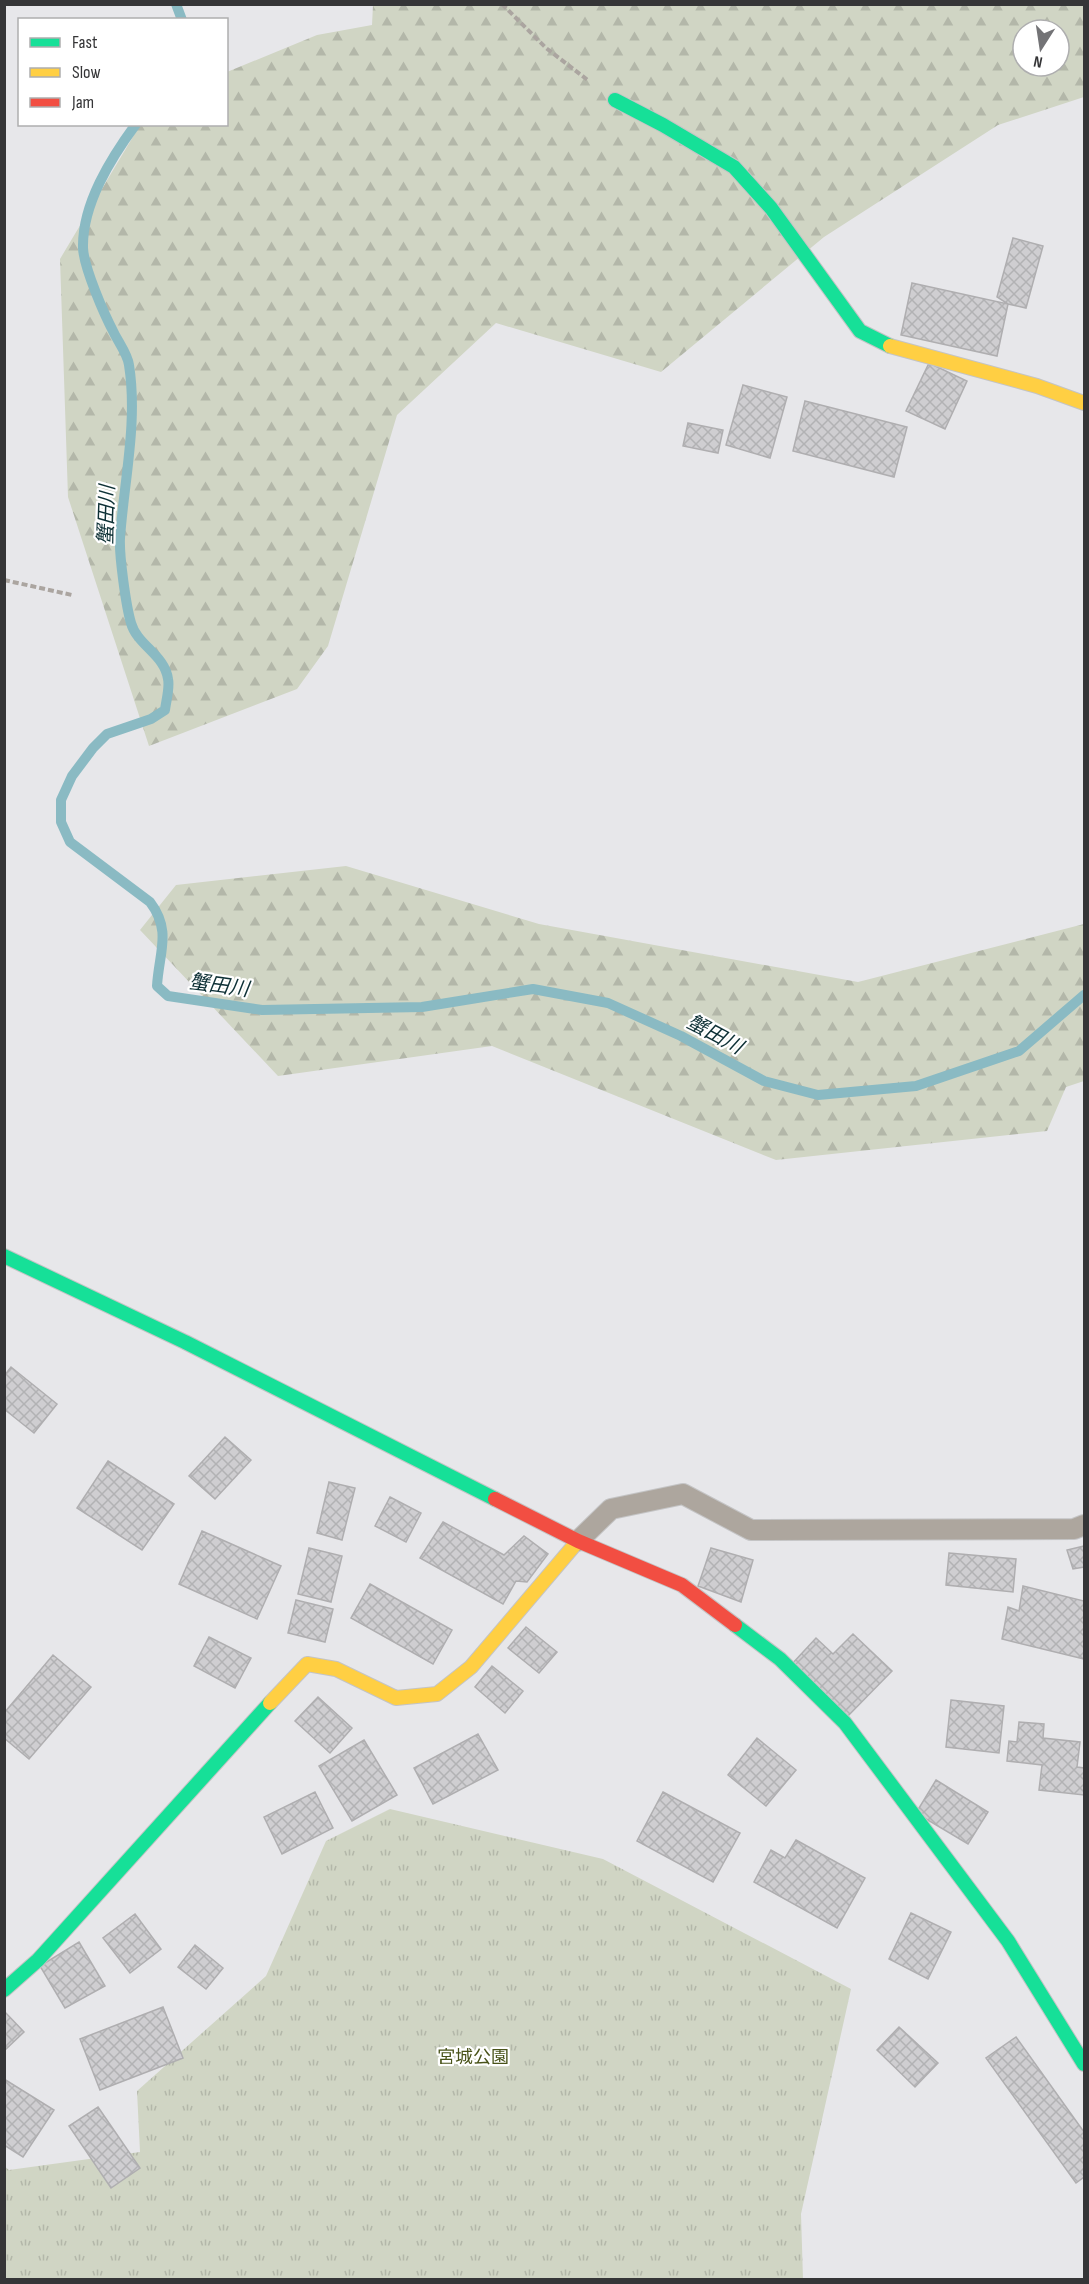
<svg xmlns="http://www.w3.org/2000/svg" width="1089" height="2284" viewBox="0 0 1089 2284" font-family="'Sofia Sans Condensed','Noto Sans JP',sans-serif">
	<defs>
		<pattern id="forest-firs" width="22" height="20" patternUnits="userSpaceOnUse" patternTransform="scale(1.5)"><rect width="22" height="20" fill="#d0d5c4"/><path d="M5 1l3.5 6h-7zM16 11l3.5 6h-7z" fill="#b3b7a9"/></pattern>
		<pattern id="park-tufts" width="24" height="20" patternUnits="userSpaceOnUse" patternTransform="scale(1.5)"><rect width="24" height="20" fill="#d0d5c4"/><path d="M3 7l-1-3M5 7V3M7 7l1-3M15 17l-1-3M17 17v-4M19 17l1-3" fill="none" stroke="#b3b7a9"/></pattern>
		<pattern id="building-cross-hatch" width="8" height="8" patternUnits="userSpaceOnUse" patternTransform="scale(1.5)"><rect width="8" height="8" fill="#cfced1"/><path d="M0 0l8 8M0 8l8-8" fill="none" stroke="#b2b2b4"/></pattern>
	</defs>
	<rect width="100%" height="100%" fill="#e7e7ea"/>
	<path fill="url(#forest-firs)" fill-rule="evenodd" d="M373,5H1084V97L998,125L824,237L661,372L496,323L397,415L328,646L297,689L149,746L68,497L60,259L140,125L226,124L227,72L317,35L372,25ZM1023,30H1059V66H1023Z
		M346,866L539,924L858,982L1084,924V1081L1066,1087L1047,1131L776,1160L492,1046L278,1076L140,930L176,885Z"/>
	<path fill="url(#park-tufts)" d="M390,1809L603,1859L851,1989L801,2214L803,2279H5L4,2166L9,2170L140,2152L137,2091L266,1976L326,1841Z"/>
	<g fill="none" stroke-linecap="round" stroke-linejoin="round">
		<path stroke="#8abac3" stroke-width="10" d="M176,4L182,20
			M136,124C111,158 82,204 83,248C84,268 104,314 114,333C119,343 128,355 129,365C138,422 124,481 120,538C119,555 126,606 131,623C137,645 165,655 168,679C170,688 166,701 165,710L151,719L107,734L93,748L72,776L61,800V822L70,842L150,902C172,931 159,952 157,986L168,996L262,1010L315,1009L422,1007L533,989L608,1003L681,1036L764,1081L818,1095L916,1086L1019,1051L1084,995"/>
	</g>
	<path fill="url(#building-cross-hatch)" stroke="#afaeb0" stroke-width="1.5" d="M1013,238L1043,246L1026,308L1008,304L997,297Z
		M912,283L1008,304L997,356L901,335Z
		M929,363L967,381L945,429L906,411Z
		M743,385L787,397L770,458L726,445Z
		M805,401L907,427L894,477L793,451Z
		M688,423L723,430L718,453L683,446Z
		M11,1367L57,1404L34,1433L4,1409V1376Z
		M225,1437L251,1460L215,1499L189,1476Z
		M108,1461L174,1504L142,1550L77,1508Z
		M329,1482L355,1488L342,1540L317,1533Z
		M390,1497L421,1513L406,1542L375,1526Z
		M443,1522L504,1555L524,1536L548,1554L527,1582L516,1581L503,1604L420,1558Z
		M202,1531L281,1566L257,1619L179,1584Z
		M1084,1546V1567L1073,1569L1067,1550Z
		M309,1548L342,1556L331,1602L298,1594Z
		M711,1548L753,1560L741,1602L698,1586Z
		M949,1553L1016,1559L1013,1592L946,1585Z
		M370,1584L452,1630L433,1664L351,1618Z
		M1023,1586L1084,1601V1659L1002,1639L1008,1607L1019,1611Z
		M296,1600L333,1609L325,1642L288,1633Z
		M526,1627L557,1652L539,1673L508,1648Z
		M853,1634L892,1671L846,1718L791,1665L816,1638L833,1654Z
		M209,1637L251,1658L235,1688L194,1666Z
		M53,1655L91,1687L29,1759L4,1738V1713Z
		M492,1666L523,1691L505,1713L475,1687Z
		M318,1697L352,1728L330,1753L295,1721Z
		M951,1700L1004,1706L999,1753L946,1747Z
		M1019,1722L1044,1724L1043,1738L1080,1742L1077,1767L1084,1768V1795L1039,1790L1042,1765L1007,1761L1009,1741L1017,1742Z
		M478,1734L498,1770L433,1804L414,1768Z
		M757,1738L796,1770L766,1806L728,1775Z
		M364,1740L397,1795L352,1821L319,1766Z
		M936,1780L988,1812L968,1844L916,1813Z
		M315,1792L333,1828L282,1854L264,1817Z
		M663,1792L740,1833L713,1882L637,1841Z
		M796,1840L865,1878L837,1928L754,1882L771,1850L785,1858Z
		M911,1913L951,1932L928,1979L889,1959Z
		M135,1914L161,1949L130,1973L103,1938Z
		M79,1942L105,1986L65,2008L40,1966Z
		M195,1945L223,1968L206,1989L178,1967Z
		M163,2007L183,2058L100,2090L80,2039Z
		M4,2011L24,2032L4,2051Z
		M899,2027L938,2063L915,2087L877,2050Z
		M1016,2037L1084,2132V2177L1076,2183L986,2058Z
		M4,2079L54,2110L23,2157L4,2145Z
		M98,2107L140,2168L111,2188L69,2126Z"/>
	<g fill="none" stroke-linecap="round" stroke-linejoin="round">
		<g stroke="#c4c4c5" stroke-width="22">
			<path id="lane" d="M578,1541L611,1509L683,1494L751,1530L1074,1529L1084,1525"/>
		</g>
		<g stroke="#c4c4c5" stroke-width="16">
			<path id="fast" d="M615,100L663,125L734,167L771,208L860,331L890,346
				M4,1256L185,1342L495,1499
				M735,1625L780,1659L845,1723L1008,1941L1084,2064
				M4,1990L38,1960L270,1703"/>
		</g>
		<g stroke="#c4c4c5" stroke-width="16">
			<path id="slow" d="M890,346L1037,386L1084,403
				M270,1703L307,1664L336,1669L396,1698L437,1694L471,1667L578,1541"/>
		</g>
		<g stroke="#c4c4c5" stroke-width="16">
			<path id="jam" d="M495,1499L578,1541L682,1585L735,1625"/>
		</g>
		<path stroke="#aba5a0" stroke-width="4" stroke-dasharray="6 3" stroke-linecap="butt" d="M502,4L546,48L589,81
			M4,580L72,595"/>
		<use href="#lane" stroke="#ada69e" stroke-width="20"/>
		<use href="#fast" stroke="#16e098" stroke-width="14"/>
		<use href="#slow" stroke="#ffcf43" stroke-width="14"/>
		<use href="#jam" stroke="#f24e42" stroke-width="14"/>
	</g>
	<g text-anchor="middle" stroke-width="4.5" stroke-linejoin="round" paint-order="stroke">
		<g font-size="18" fill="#495319" stroke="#fff">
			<text x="473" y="2063">宮城公園</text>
		</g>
		<g font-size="20" font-style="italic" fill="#0d3035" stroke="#fff">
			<text transform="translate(106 515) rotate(-88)" y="7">蟹田川</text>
			<text transform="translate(219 985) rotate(8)" y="7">蟹田川</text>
			<text transform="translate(715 1034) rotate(28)" y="7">蟹田川</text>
		</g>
	</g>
	<rect width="1089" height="2284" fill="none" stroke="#353537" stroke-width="12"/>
	<rect x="18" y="18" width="210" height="108" fill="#ffffff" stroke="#aeaeaf" stroke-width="1.5"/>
	<rect x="30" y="38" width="30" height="9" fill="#16e098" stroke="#aeaeaf" stroke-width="1.5"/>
	<text x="72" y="48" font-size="18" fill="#353537">Fast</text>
	<rect x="30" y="68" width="30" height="9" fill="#ffcf43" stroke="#aeaeaf" stroke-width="1.5"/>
	<text x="72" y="78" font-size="18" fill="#353537">Slow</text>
	<rect x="30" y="98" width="30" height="9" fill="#f24e42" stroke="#aeaeaf" stroke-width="1.5"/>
	<text x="72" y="108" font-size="18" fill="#353537">Jam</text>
	<g transform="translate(1041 48) rotate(192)"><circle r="28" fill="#ffffff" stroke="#aeaeaf" stroke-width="1.5"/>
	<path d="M0-4.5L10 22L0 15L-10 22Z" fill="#737376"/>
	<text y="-9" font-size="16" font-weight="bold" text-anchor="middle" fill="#353537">N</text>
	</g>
</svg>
